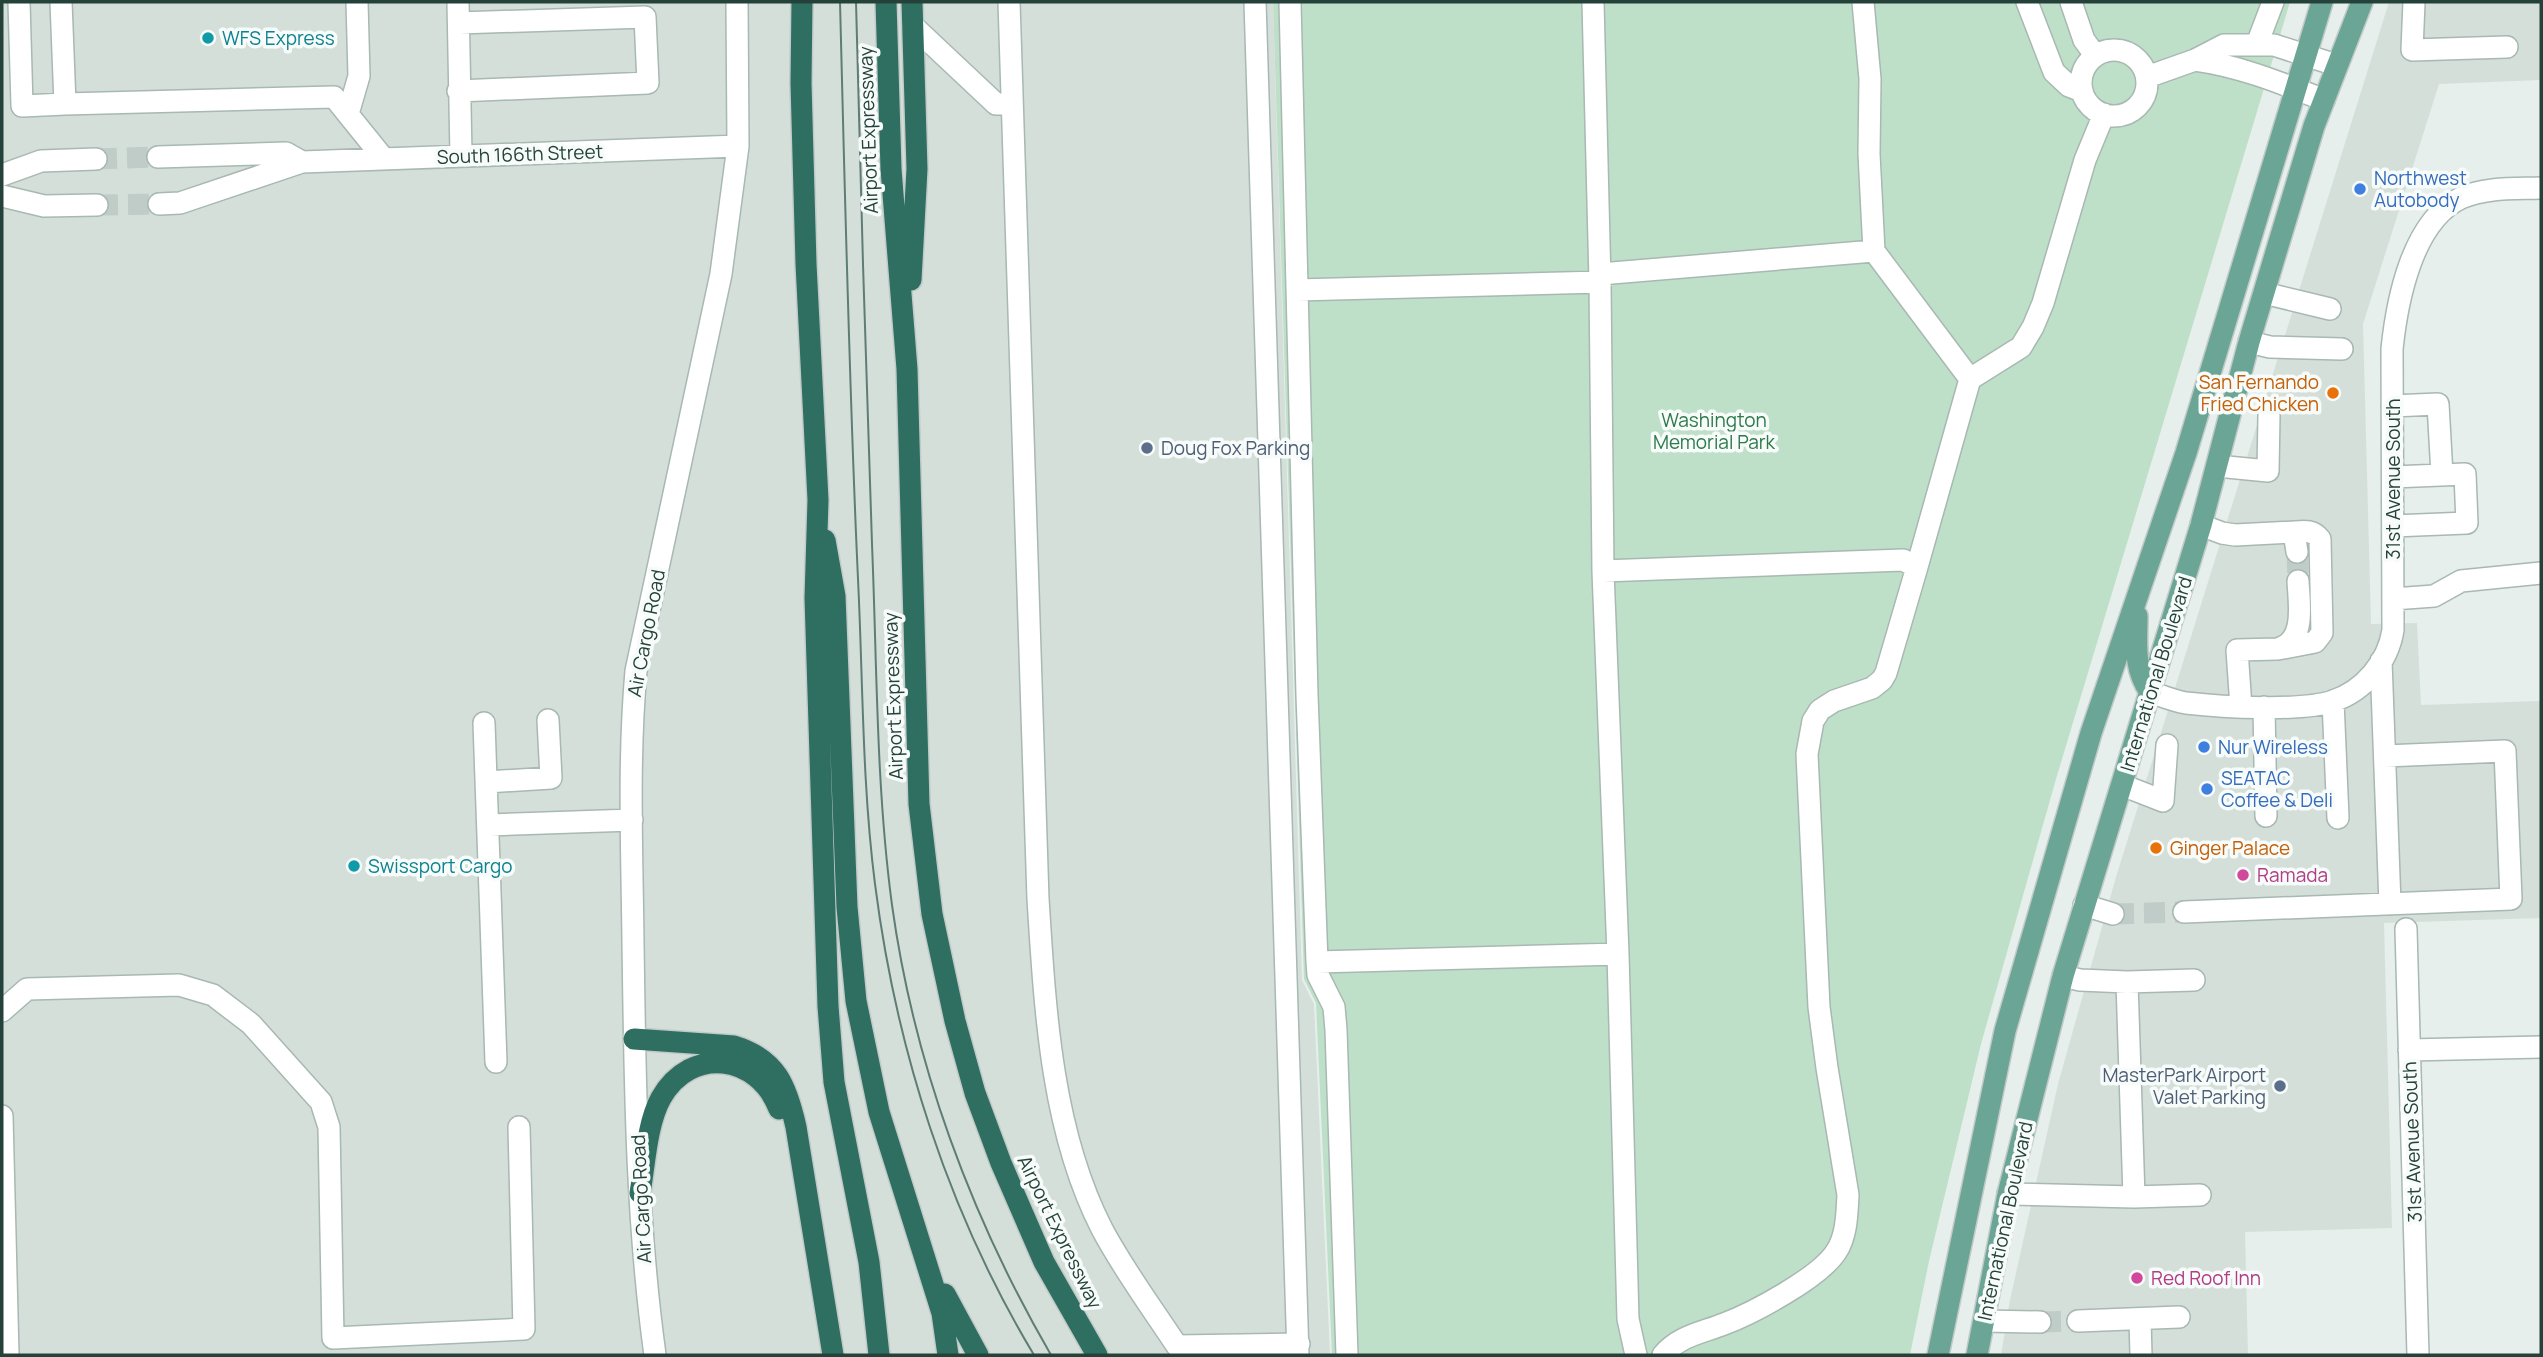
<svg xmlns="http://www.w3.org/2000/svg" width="2543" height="1357" viewBox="0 0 2543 1357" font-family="Manrope,sans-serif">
	<rect width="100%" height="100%" fill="#e6efeb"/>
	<path fill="#d4dfda" d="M2,2H1273L1302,980L1314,1004L1330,1355H2Z
		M2389,2H2541V80L2439,84L2363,324L2371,624L2417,623L2421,705L2540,701L2541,918L2384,923L2392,1228L2245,1232L2248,1355H2001L2010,1300L2058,1084L2116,877Z"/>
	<path fill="#bfe0c8" d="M1273,2H2290L2056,779L1981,1044L1929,1261L1910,1355H1332L1316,1003L1304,979Z"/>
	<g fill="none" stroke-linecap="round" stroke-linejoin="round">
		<path stroke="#bfccc8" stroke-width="21" stroke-dasharray="21 10" stroke-linecap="butt" d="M96,159L158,157
			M97,205L159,204
			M2297,552L2298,581
			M2113,914L2184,912
			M2040,1322L2078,1321"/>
		<g stroke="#a8b8b2" stroke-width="24">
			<path id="minor" d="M19,2L22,106L65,104L61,2
				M458,2L461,156
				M1009,2L1038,899C1045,1008 1051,1130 1102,1229C1123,1269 1152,1308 1177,1346L1299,1344
				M1255,2L1298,1355
				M1290,2L1307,695L1317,962L1318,975L1334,1007L1336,1030L1347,1355
				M1593,2L1600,282
				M2027,2L2054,72L2069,86L2082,91
				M2071,2L2084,40L2095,55
				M2414,2L2412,50L2507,47
				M913,26L996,104L1012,103
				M2257,44L2273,2
				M2081 83a33 33 0 1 1 66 0a33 33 0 1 1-66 0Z
				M2195,60C2240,66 2281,83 2324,100
				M2147,77L2195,60L2224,45H2274L2336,65
				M458,91L648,83L645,17L459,23
				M65,104L334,97L384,159
				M348,114L359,76L357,2
				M158,157L286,153L302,162
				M2,175L41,161L96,159
				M2,196L44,206L97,205
				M159,204L180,203L302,162L738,146
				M1600,274L1874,251L1869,154L1870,79L1863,2
				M1297,290L1600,282L1603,571L1618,954
				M2264,293L2330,309
				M2249,342L2270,347L2342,349
				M1970,379L2021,347L2033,327L2043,303L2085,160L2104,114
				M2392,406L2438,404L2442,475
				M2217,466L2268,471L2269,415
				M2393,477L2465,474L2467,523L2393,526
				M2201,525L2222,533L2235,535L2294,532L2297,552
				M1603,571L1903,560L1917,567L1970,379L1874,251
				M2393,599L2434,596L2461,581L2541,573
				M2280,648C2306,640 2299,602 2298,581
				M2381,661L2390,904
				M2150,692C2162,696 2174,701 2186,703C2221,707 2301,712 2333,701C2364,691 2388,662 2393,630L2392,349C2397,301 2412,221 2461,198C2485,187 2516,189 2541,188
				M2333,701L2338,818
				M2241,707L2237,650L2278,649L2315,642L2322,633L2320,539C2313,530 2305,531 2294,532
				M2264,707L2266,816
				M484,723L496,1062
				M487,782L551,778L548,720
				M2122,785L2163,801L2167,745
				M489,825L632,820
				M2084,905L2113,914
				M2184,912L2511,899L2505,751L2385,756
				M2406,929L2418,1355
				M1317,962L1618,954L1628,1319L1636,1355
				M2127,982L2194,980
				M2,1011L27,989L179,985L213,995L251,1024L321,1102L329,1127L333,1338L524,1329L519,1127
				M2409,1050L2541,1047
				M2,1116L8,1355
				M2008,1194L2134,1197L2127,982L2080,980L2063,976
				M2134,1197L2200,1195
				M2140,1319L2141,1355
				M1984,1321L2040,1322
				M2078,1321L2179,1317
				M655,1355C636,1218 635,1080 633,942C632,851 628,761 636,671L721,274L738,146L737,2
				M1663,1355C1679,1336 1701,1333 1724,1324C1753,1313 1819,1278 1836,1252C1847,1236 1847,1212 1848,1195L1827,1068L1819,1007L1807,754L1813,721L1820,710L1834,701L1872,688L1882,680L1886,673L1917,567"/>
		</g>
		<g stroke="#c2cac8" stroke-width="24">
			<path id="major" d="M2137,616C2137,643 2133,668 2150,692
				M1938,1355L2005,1031L2091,733L2186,453L2322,2
				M1977,1355L2008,1194L2063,976L2201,525L2249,342L2314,126L2362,2"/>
		</g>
		<g stroke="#c2cac8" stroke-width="24">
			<path id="highway" d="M802,2L801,83L806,264L818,500L815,598L828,1006L834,1082L869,1262L879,1355
				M886,2L891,169L907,369L919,804L932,914L955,1021L975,1093L1001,1163L1044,1262L1097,1355
				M911,280L917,169L912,2
				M825,540L835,596L847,907L856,1001L879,1112L942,1313L948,1355
				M634,1039L734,1046C777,1059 787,1087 796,1127L833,1355
				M640,1193C645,1164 647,1123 661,1098C691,1045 758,1054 779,1109
				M945,1294L978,1355"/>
		</g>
		<use href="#minor" stroke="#fff" stroke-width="21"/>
		<use href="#major" stroke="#6aa596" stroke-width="21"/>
		<use href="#highway" stroke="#2f6f62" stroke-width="21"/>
		<path stroke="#5f7d75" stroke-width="2" d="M840,2C845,194 849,386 858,579C863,680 862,783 875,884C896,1049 948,1212 1034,1355
			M856,2C861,183 865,363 872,544C877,664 876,786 892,905C914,1064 971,1217 1051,1355"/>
	</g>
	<g fill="#0f9aa8" stroke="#f7fbf9" stroke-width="2.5">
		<circle cx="208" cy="38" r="7"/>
		<circle cx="354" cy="866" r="7"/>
	</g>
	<g fill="#3f7fe0" stroke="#f7fbf9" stroke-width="2.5">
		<circle cx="2360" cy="189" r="7"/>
		<circle cx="2204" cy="747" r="7"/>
		<circle cx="2207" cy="789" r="7"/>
	</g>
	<g fill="#e8710a" stroke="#f7fbf9" stroke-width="2.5">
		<circle cx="2333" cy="393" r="7"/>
		<circle cx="2156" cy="848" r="7"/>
	</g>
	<g fill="#5c6f8a" stroke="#f7fbf9" stroke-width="2.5">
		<circle cx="1147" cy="448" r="7"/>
		<circle cx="2280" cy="1086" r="7"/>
	</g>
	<g fill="#d1479c" stroke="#f7fbf9" stroke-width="2.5">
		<circle cx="2243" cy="875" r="7"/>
		<circle cx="2137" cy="1278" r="7"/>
	</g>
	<g text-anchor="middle" stroke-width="7" stroke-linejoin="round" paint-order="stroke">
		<g font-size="19" fill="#0d838f" stroke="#f7fbf9" text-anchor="start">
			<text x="222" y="45">WFS Express</text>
			<text x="368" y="873">Swissport Cargo</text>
		</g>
		<g font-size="19" fill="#24423a" stroke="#f7fbf9">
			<text transform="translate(868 130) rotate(-92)" y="7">Airport Expressway</text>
			<text transform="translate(520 154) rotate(-2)" y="7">South 166th Street</text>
			<text transform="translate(2393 479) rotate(-90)" y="7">31st Avenue South</text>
			<text transform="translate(646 633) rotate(-79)" y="7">Air Cargo Road</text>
			<text transform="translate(2156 674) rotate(-73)" y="7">International Boulevard</text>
			<text transform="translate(893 696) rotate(-92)" y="7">Airport Expressway</text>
			<text transform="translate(2412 1142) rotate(-92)" y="7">31st Avenue South</text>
			<text transform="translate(641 1199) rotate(-93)" y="7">Air Cargo Road</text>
			<text transform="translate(2005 1221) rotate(-78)" y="7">International Boulevard</text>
			<text transform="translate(1060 1232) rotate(64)" y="7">Airport Expressway</text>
		</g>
		<g font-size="19" fill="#366cbe" stroke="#f7fbf9" text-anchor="start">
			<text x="2374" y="185">Northwest<tspan x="2374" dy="22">Autobody</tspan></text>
			<text x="2218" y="754">Nur Wireless</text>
			<text x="2221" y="785">SEATAC<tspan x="2221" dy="22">Coffee &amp; Deli</tspan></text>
		</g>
		<g font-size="19" fill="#c56008" stroke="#f7fbf9" text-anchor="end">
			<text x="2319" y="389">San Fernando<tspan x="2319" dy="22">Fried Chicken</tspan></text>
			<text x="2170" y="855" text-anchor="start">Ginger Palace</text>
		</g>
		<g font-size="19" fill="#2d7a4b" stroke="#f7fbf9">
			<text x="1714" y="427">Washington<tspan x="1714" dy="22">Memorial Park</tspan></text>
		</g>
		<g font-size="19" fill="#4e5e75" stroke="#f7fbf9" text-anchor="start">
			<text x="1161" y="455">Doug Fox Parking</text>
			<text x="2266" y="1082" text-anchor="end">MasterPark Airport<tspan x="2266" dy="22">Valet Parking</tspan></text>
		</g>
		<g font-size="19" fill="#b23c85" stroke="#f7fbf9" text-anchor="start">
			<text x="2257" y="882">Ramada</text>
			<text x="2151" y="1285">Red Roof Inn</text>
		</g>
	</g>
	<rect width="2543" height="1357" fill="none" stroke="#24423a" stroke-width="7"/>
</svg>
